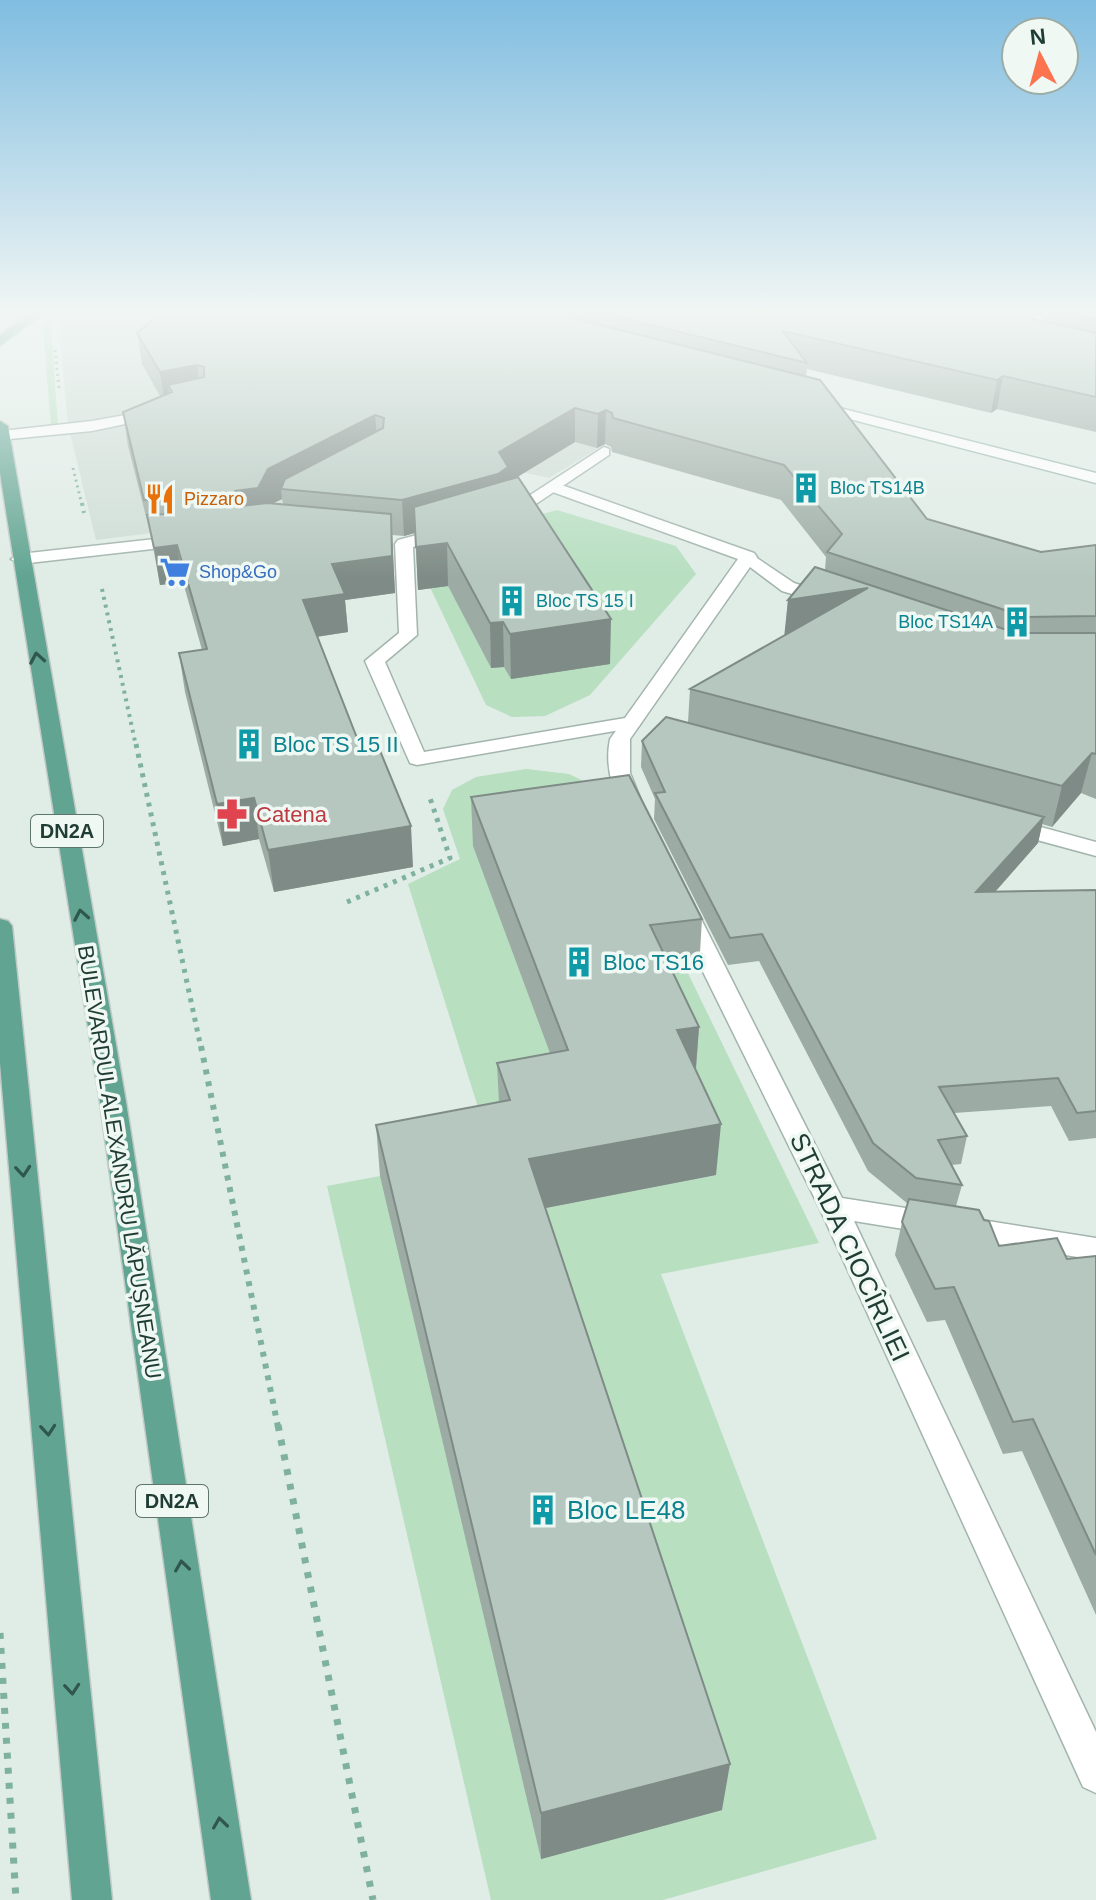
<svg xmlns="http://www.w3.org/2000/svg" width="1096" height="1900" viewBox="0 0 1096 1900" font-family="Helvetica,sans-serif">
	<rect width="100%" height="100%" fill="#e0ece6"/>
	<path fill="#cedcd5" d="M66,312H321L674,403L549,478L390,444L249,521L96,540L68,425L59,325Z"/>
	<path fill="#b7dfc0" d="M52,312H58L51,326L58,426H51L43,329Z
		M557,510L676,546L696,574L590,695L545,716L512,717L486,705L419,564L436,562L452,594L465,593L468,624L491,668L504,667L438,542Z
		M526,769L569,774L598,788L819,1243L661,1274L877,1839L663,1900H491L327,1186L380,1176L530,1211L716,1175L568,1101L493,1155L408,884L460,859L443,809L452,790L476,777Z"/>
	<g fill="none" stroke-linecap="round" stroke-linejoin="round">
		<g stroke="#a2b4ad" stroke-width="3">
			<path id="lane" d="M153,410L160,414L158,417L92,431L0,440L2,431L92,421Z
				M604,447L609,449V455L512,520H500L498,516Z
				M447,527L455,532L453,536L413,547L417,635L385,662L424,752L631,717L638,719L641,723L638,727L417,765L410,763L365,661L399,633L395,544L398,540Z
				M164,538L170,539L173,543L170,547L20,564L11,559L20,554Z
				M748,552L794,583L831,595L834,599L825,604L782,591L742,561L739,557Z"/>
		</g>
		<g stroke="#a2b4ad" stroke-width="3">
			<path id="street" d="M1023,312H1037L1045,322L1040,343L1096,356V364L1030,349L1026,342L1031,322Z
				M553,482L754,553L757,557L630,739V773L643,805L640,810H624C611,788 605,764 610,739L738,559L547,490L545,487Z
				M1008,818L1096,842V856L1000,830L997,825L1000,820Z
				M686,906L694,908L698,913L842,1198L1096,1238V1260L854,1221L1096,1732V1793L1083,1787L819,1207L674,913L678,908Z"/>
		</g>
		<g stroke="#9db8ae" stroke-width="3">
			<path id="secondary" d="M816,402L1096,473V483L811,409L809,406Z"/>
		</g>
		<g stroke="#c0c9c6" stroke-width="3">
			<path id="primary" d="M30,312H45L0,346V335Z
				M0,421L8,426L126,1102L251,1900H211L100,1102L0,473Z
				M0,919L8,921L12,926L112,1900H72L0,1063Z"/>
		</g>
		<path stroke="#7eb19f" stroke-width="3" stroke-dasharray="2 4" stroke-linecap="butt" d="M55,350L59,388
			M73,468L82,505"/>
		<path stroke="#7eb19f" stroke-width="4" stroke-dasharray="3 5" stroke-linecap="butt" d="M82,503L84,513
			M102,589L136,746"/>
		<path stroke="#7eb19f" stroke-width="5" stroke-dasharray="4 6" stroke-linecap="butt" d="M136,744L201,1048
			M347,902L450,858L430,798"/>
		<path stroke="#7eb19f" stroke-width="6" stroke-dasharray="5 7" stroke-linecap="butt" d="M201,1046L278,1427"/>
		<path stroke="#7eb19f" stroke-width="7" stroke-dasharray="6 9" stroke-linecap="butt" d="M278,1425L373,1900
			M0,1633L16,1900"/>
		<use href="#lane" fill="#fff" fill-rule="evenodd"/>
		<use href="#street" fill="#fff" fill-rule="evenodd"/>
		<use href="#secondary" fill="#fff" fill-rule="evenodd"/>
		<use href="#primary" fill="#61a491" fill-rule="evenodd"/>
	</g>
	<path fill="#9caba4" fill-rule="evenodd" d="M164,312H1030L1033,319L1047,322L1040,312H1096V432L997,409L991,413L807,369L806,376L927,519L1041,552L1096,545V799L1081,793L1052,827L1042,824L1038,843L995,892L1096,890V1138L1069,1141L1051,1106L954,1113L967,1136L961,1164L951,1165L962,1185L956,1206L999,1246L1067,1259L1096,1256V1615L1022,1451L1003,1454L945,1320L927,1322L895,1255L902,1222L908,1204L868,1171L759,961L728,965L654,819L655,799L641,767L642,741L688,722L690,689L785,636L788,600L825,570L826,557L781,500L612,452L611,447L605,444L597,448L575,442L514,479L610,664L511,679L504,667L491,668L448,586L418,590L415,533L404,536L392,535L395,593L345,600L348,632L317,637L359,743L413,867L274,892L259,839L223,846L185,692L179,653L202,650L183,582L160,585L151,536L128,446L123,412L160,396L142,364L137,333ZM282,499L283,504L273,503Z
		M471,797L702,919L699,969L673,972L699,1027L696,1070L716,1175L546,1208L722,1810L541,1859L380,1176L376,1125L499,1103L497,1063L550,1053L473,846Z"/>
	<path fill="#7f8b86" d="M197,365L202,398L172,392L168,385L170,404L165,405L160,372Z
		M1003,376L997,409L991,413L997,380Z
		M575,408V442L509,482L499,509L404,536L402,500L499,452Z
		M606,410L605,444L597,448L598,414Z
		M375,415L378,449L281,489L282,499L272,504L262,524L230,499L235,491L268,469Z
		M391,514L395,593L345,600L348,632L307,638L303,600L332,564Z
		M447,543L448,586L418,590L416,547Z
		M177,545L183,582L160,585L154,548Z
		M868,588L784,638L788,600Z
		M611,619L610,664L511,679L510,634Z
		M503,622L504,667L491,668L490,623Z
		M1092,753L1081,793L1052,827L1062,786Z
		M254,798L259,839L223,846L217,804Z
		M1044,817L1038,843L971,919L976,892Z
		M411,826L413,867L274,892L268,850Z
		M699,1027L695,1078L677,1030Z
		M721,1124L716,1175L530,1211L529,1159Z
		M730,1764L722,1810L541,1859V1813Z"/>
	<path fill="#b5c7bf" stroke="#7f8b86" stroke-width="2" d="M163,312H548L820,380L927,519L1041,552L1096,545V616L1026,617L827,552L842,534L784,465L613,418L612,413L606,410L598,414L575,408L499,452L508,467L498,474L402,500L281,489L285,479L383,428L384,418L375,415L268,469L258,488L235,491L230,499L242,506L267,503L391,514L392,556L332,564L345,594L303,600L359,743L376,741L411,826L268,850L254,798L217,804L179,653L207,649L177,545L154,548L147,515L165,514L170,507L165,500H144L123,412L172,392L168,385L204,377V367L197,365L160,372L137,333Z
		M597,312H1030L1033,319L1096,333V397L1003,376L997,380L783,331L807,363Z
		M1059,312H1096V320Z
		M518,477L611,619L510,634L503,622L490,623L447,543L416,547L414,507Z
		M815,567L1016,633H1096V754L1092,753L1062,786L690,689L868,588L788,600Z
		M666,717L1044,817L976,892L1096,890V1111L1077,1113L1058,1078L939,1087L967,1136L938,1140L962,1185L916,1178L873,1143L762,934L730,938L655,793L665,792L642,741Z
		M629,775L702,919L650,925L699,1027L677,1030L721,1124L529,1159L730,1764L541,1813L376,1125L510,1100L497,1063L568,1050L471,797Z
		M909,1199L979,1210L984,1220L989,1221L999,1246L1057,1238L1067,1259L1096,1256V1555L1033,1419L1013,1422L954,1287L935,1289L902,1222Z"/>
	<defs><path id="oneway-chevron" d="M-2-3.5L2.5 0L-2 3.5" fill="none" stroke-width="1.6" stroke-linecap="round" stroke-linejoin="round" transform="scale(2)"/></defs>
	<g stroke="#30574b">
		<use href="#oneway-chevron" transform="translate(37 658) rotate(-100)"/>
		<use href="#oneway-chevron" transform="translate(81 915) rotate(-100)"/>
		<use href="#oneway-chevron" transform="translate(23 1171) rotate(85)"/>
		<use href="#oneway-chevron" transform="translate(48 1430) rotate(85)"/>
		<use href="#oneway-chevron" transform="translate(182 1566) rotate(-98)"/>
		<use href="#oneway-chevron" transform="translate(72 1689) rotate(85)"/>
		<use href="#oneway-chevron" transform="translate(220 1823) rotate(-98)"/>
	</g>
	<linearGradient id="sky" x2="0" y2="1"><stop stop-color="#80bde0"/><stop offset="0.54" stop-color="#f1f6f4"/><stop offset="1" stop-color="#f1f6f4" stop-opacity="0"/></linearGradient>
	<rect width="1096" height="578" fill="url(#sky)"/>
	<defs>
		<g id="building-bare" transform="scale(2.4)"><path d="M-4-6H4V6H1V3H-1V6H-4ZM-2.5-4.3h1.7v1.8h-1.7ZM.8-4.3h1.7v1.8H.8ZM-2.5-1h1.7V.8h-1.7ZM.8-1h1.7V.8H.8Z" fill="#0f9aa8" stroke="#f0f8f4" stroke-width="2.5" paint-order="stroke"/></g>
		<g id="restaurant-bare" transform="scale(2.4)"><path d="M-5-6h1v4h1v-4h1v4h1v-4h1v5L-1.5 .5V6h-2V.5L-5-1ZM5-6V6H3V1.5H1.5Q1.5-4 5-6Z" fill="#e8710a" stroke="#f0f8f4" stroke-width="2.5" paint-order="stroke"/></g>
		<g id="supermarket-bare" transform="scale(2.4)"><path d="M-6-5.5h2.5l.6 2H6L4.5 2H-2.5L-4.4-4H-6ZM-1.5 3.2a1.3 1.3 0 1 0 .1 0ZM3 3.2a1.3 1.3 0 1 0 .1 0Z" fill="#3f7fe0" stroke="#f0f8f4" stroke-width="2.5" paint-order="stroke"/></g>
		<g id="pharmacy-bare" transform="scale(2.4)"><path d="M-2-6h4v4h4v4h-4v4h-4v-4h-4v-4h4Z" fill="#e0444e" stroke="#f0f8f4" stroke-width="2.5" paint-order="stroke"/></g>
	</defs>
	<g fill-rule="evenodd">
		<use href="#building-bare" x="806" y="488"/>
		<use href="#restaurant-bare" x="160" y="499"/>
		<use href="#supermarket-bare" x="175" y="572"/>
		<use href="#building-bare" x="512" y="601"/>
		<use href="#building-bare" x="1017" y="622"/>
		<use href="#building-bare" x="249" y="744"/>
		<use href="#pharmacy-bare" x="232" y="814"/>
		<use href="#building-bare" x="579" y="962"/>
		<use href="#building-bare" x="543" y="1510"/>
	</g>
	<g text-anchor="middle" stroke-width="7" stroke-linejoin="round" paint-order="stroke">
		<g font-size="18" fill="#0d838f" stroke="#f0f8f4" text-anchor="start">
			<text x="830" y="494">Bloc TS14B</text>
			<text x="536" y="607">Bloc TS 15 I</text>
			<text x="993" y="628" text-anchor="end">Bloc TS14A</text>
		</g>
		<g font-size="18" fill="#c56008" stroke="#f0f8f4" text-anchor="start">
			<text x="184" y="505">Pizzaro</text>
		</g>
		<g font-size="18" fill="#366cbe" stroke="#f0f8f4" text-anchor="start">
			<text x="199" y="578">Shop&amp;Go</text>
		</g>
		<g fill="#f0f8f4" stroke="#5e756e" stroke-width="2">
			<rect x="31" y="815" width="72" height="32" rx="6"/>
			<rect x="136" y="1485" width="72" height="32" rx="6"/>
		</g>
		<g font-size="20" font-weight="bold" fill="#1f3d34">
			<text x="67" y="838">DN2A</text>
			<text x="172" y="1508">DN2A</text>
		</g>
		<g font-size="22" fill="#0d838f" stroke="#f0f8f4" text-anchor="start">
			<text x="273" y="752">Bloc TS 15 II</text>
			<text x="603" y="970">Bloc TS16</text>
		</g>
		<g font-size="22" fill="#be3a42" stroke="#f0f8f4" text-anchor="start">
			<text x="256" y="822">Catena</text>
		</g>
		<g font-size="22" fill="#1f3d34" stroke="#f0f8f4">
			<text transform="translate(120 1162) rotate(81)" y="8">BULEVARDUL ALEXANDRU LĂPUȘNEANU</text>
		</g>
		<g font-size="26" fill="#1f3d34" stroke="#f0f8f4">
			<text transform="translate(850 1247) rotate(65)" y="9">STRADA CIOCÎRLIEI</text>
		</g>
		<g font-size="26" fill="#0d838f" stroke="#f0f8f4" text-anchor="start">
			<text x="567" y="1519">Bloc LE48</text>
		</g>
	</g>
	<g transform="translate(1040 56) rotate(354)"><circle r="38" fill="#f0f8f4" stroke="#9cada7" stroke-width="2"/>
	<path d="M0-6L14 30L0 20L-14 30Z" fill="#fb734f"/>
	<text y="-12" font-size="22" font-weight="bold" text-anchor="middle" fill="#1f3d34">N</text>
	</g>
</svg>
